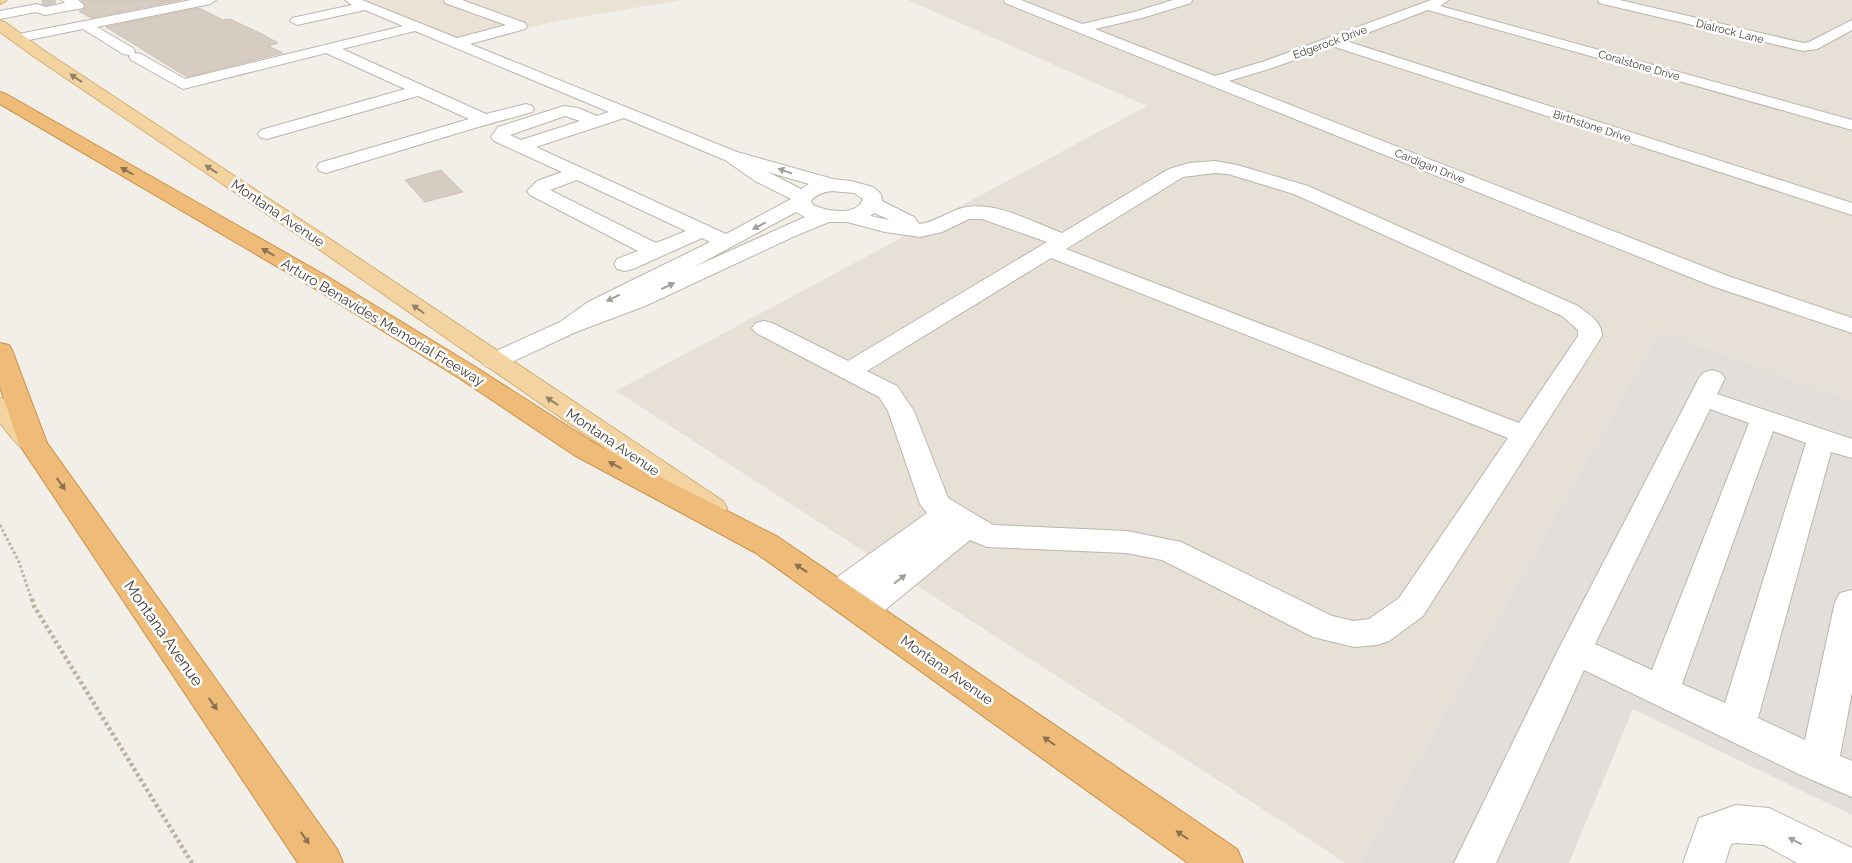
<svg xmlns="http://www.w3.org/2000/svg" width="1852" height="863" viewBox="0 0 1852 863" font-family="Raleway,sans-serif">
	<rect width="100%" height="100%" fill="#f2efe9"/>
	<path fill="#e6e0d7" d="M908,0H1852V401L1660,331L1361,863H1346L616,391L1147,106Z"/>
	<path fill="#e2deda" d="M1660,331L1852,401V815L1633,709L1569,863H1361Z"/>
	<path fill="#eae2d4" d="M357,0H681L557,21L464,44Z"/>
	<path fill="#d6ccc2" stroke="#cdc1b3" d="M81,0H181L91,18L79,11L83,10L86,6Z
		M199,8L223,20L230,19L264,35L278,43L268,46L283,53L187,77L106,27Z
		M441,170L463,192L425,202L405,180Z"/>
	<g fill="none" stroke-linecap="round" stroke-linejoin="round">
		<path stroke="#cfccc6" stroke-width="14" stroke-dasharray="14 8" stroke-linecap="butt" d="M42,4L61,1"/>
		<g stroke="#bdb5ac" stroke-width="2">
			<path id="minor" d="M62,0H78L84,5L83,8L45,15L36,12L0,19V11L37,4L46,7L65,3Z
				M191,0H216L210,4L97,27L133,48L135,51L134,53L141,54L185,79L403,26L365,10L297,25L290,21L292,18L352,5L345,0H362L457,38L506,25L445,3L444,0H462L525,23L527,26L525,29L470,44L737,152L833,179L851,181L873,187L881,194L882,201L914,217L919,224C934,223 947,212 962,208C995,200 1032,222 1062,233L1169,169L1189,163L1215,161L1237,165L1308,186L1578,306C1589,315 1602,321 1602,336L1423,616L1389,641L1377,645L1354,647L1313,637L1162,560L1127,553L987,547L970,540L874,619L862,623L850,619L845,610L849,603L838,606L826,603L821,594L826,585L927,513L920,504L888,411L879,397L756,333L752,328L756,323L764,321L772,323L848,361L1047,242L982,219H969L942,232L920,237L885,232L847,222H829L795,236L645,306L576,332L503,366L494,369L485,366L481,361L485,356L560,322L588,302L710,242L702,238L633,269L625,271L617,269L614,264L617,259L638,251L530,195L527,191L537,181L562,172L494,141L491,137L498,127L564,106L578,108L597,116L609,112L415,31L342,49L486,114L526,104L532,106L534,109L532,112L478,127L326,173L319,171L317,167L319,163L469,119L418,96L267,139L261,138L258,134L261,130L405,89L326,53L183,89L131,60L129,57L130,55L123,54L83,29L19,42L12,38L19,34ZM565,116L580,121L521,140L510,135ZM624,118L725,160L755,181L791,199L726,234L536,147ZM768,172L809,184L801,189ZM1215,173L1228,174L1294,194L1562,316L1578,330V336L1519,423L1066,249L1183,177ZM577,180L686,231L656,243L550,190ZM832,191L854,193L863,199C857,217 826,211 813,205L811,201C816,194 824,192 832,191ZM796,212L805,217L694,267ZM874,213L890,220L870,216ZM1051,258L1508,438L1399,598L1369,619L1354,621L1332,616L1181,542L1127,531L993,525L948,498L914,411L897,386L867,371Z
				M1004,0H1021L1082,24L1134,12L1173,0H1192L1191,3L1142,18L1095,29L1215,76L1265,61L1431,0H1449L1440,6L1852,120V130L1428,10L1346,41L1852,203V215L1332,46L1275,67L1229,81L1728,276L1852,318V333L1712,286L1005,3Z
				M1598,0H1620L1803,43L1809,42L1852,20V30L1817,49L1803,51L1599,3Z
				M1712,370L1721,373L1725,378L1717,394L1852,439V458L1831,452L1758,718L1805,740L1835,602L1840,593L1852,590V692L1840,756L1852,761V797L1805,777L1584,670L1496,863H1454L1558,650L1699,378L1703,373ZM1710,409L1749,423L1652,670L1595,644ZM1773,431L1806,443L1725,703L1682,684Z
				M1736,805L1769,808L1852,848V863H1797L1764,845L1736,843L1731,844L1725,863H1683L1699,818Z"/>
		</g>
		<g stroke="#d6af73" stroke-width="2">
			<path id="major" d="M0,0H7L1,4Z
				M0,21L5,22L43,50L321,233L723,501L727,508L723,515L712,518L701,515L307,241L33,56L0,32Z
				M0,398L9,400L43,438L47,444L43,450C20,456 13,438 0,423Z"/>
		</g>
		<g stroke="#cc9049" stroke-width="2">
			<path id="highway" d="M0,92L6,94L328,277L477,368L594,443L778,537L1237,849L1243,863H1188L756,553L574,455L459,378L312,287L0,104Z
				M0,343L9,345L12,350L47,443L337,849L343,863H298L19,444L0,387Z"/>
		</g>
		<path stroke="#bdb09f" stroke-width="3" stroke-dasharray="2.5 2.5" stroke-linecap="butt" d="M0,525L19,562L32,601"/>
		<path stroke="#bdb09f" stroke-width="4.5" stroke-dasharray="3 3" stroke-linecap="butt" d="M32,599L34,606L192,863"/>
		<use href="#minor" fill="#fff" fill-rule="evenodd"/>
		<use href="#major" fill="#f3d4a1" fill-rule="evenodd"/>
		<use href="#highway" fill="#eebc78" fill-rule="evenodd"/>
	</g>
	<defs><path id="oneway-solid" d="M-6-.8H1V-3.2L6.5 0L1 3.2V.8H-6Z" transform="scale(1.25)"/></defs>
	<g fill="#938267">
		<use href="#oneway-solid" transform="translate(76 78) rotate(-146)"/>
		<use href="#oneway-solid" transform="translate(211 169) rotate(-146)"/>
		<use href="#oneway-solid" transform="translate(418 309) rotate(-145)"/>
		<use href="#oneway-solid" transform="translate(552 401) rotate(-146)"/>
	</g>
	<g fill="#897152">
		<use href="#oneway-solid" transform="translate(127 171) rotate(-150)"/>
		<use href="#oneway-solid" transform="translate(268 252) rotate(-150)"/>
		<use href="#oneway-solid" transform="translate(615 465) rotate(-152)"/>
		<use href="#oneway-solid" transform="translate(61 484) rotate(55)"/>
		<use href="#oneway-solid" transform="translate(801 568) rotate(-146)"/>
		<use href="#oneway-solid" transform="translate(213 704) rotate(55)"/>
		<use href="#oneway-solid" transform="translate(1049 741) rotate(-145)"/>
		<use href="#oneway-solid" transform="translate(1182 835) rotate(-145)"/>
		<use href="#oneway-solid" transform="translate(305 838) rotate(55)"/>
	</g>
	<g fill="#a29f9c">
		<use href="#oneway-solid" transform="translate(785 171) rotate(-161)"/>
		<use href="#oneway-solid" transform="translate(759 226) rotate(152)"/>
		<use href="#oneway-solid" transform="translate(668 286) rotate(-25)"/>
		<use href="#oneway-solid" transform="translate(613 298) rotate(154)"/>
		<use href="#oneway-solid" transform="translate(900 579) rotate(-38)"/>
		<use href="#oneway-solid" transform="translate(1795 841) rotate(-153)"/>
	</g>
	<g text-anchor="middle" stroke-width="5" stroke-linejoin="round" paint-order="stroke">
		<g font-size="11" fill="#453f38" stroke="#fff">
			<text transform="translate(1730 31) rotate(14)" y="4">Dialrock Lane</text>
			<text transform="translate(1330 42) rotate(-20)" y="4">Edgerock Drive</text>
			<text transform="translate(1639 65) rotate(16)" y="4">Coralstone Drive</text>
			<text transform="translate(1592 126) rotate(18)" y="4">Birthstone Drive</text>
			<text transform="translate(1430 166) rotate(22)" y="4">Cardigan Drive</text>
		</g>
		<g font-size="14" fill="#453f38" stroke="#fff">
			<text transform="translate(278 213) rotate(34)" y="5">Montana Avenue</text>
			<text transform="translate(383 322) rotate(31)" y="5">Arturo Benavides Memorial Freeway</text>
			<text transform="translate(613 442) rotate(34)" y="5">Montana Avenue</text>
			<text transform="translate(947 670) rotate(35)" y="5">Montana Avenue</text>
		</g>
		<g font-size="16" fill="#453f38" stroke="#fff">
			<text transform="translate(164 633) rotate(55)" y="6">Montana Avenue</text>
		</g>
	</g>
</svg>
